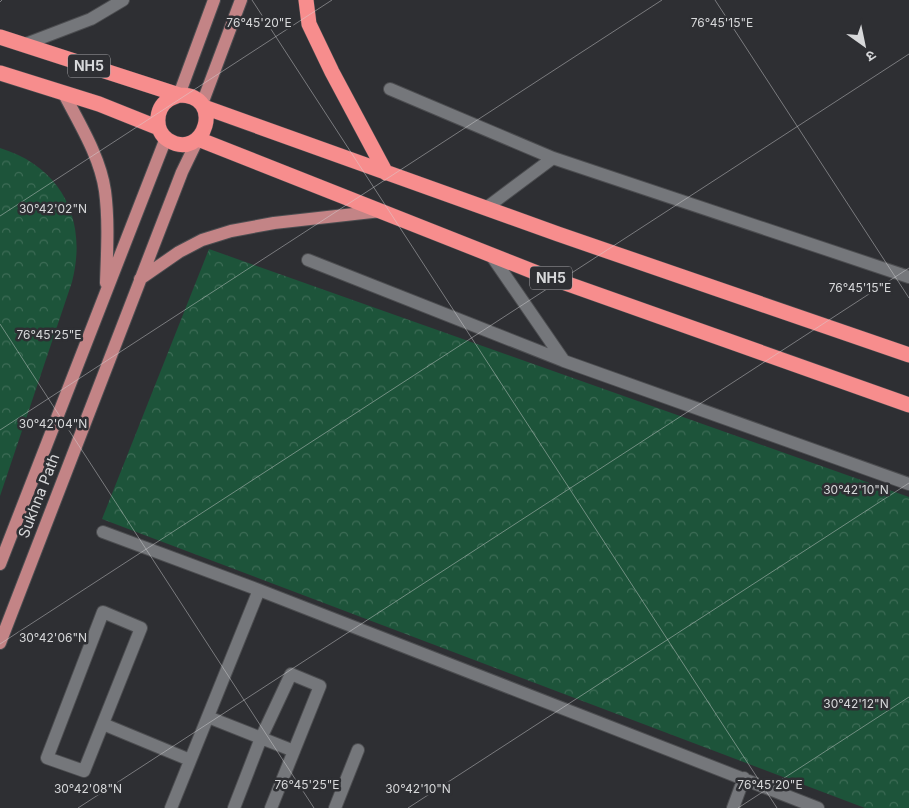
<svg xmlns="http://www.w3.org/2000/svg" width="909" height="808" viewBox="0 0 909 808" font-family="Inter,'Noto Sans Devanagari',sans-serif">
	<defs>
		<pattern id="forest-crowns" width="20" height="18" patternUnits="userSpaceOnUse" patternTransform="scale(1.25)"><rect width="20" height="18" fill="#1d543a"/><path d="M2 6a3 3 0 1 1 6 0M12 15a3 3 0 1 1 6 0" fill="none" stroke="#3d6c56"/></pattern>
	</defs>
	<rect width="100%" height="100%" fill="#2e2f33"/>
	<path fill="url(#forest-crowns)" d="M0,148C62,167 88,220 72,282L0,496Z
		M209,249L909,497V808H865L102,519Z"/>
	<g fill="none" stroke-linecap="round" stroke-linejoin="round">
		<g stroke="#4c4d50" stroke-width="14">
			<path id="minor" d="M23,45L91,19L123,0
				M390,89L553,158L909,277
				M486,208L553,158
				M491,255L564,361
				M308,260L564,361L909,484
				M103,532L259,590L818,808
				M103,612L141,628L84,771L47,758Z
				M208,717L294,751
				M103,724L190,760
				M171,808L259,590
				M234,808L261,738L291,674L320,686L271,808
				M335,808L358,750
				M733,808L744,778"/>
		</g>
		<g stroke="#4c4d50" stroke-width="14">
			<path id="major" d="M63,92C79,123 100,156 105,191C109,221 107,253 106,283
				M179,95L214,0
				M202,104L241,0
				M140,279L179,252L202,240L231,231L274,223L381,211
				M0,564L166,138
				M0,643L182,172L198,139"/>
		</g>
		<g stroke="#4c4d50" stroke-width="16">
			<path id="highway" d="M306,0L309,24L332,72L386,173
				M0,37L179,95C226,94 205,163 168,140C154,131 155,109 168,100C171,98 175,97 179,95
				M0,73L99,104L159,128
				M204,107L558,234L909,355
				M198,139L537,273L909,405"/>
		</g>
		<use href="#minor" stroke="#75777b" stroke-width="12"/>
		<use href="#major" stroke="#c38486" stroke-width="12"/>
		<use href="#highway" stroke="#f78d8d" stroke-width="15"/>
	</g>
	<path fill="none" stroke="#d7d8da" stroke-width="1" stroke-opacity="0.45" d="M252,0L777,808M715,0L909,298M0,2L2,0M0,216L332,0M0,324L314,808M0,430L662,0M0,644L909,54M78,808L909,268M408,808L909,483M738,808L909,697"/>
	<g text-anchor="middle" stroke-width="5" stroke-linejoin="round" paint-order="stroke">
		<g fill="#2e2f33" stroke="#a4a5a8" stroke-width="1">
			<rect x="68" y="54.5" width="42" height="23" rx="4"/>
			<rect x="530" y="266.5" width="42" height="23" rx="4"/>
		</g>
		<g font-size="14" font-weight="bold" fill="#d7d8da">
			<text x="89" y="71">NH5</text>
			<text x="551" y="283">NH5</text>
		</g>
		<g font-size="15" fill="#d7d8da" stroke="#2e2f33">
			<text transform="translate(39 496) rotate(-69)" y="5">Sukhna Path</text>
		</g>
	</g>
	<g font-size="12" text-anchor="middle" fill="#d7d8da" stroke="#2e2f33" stroke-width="5" stroke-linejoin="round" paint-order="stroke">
		<text x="259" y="27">76°45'20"E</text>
		<text x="722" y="27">76°45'15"E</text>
		<text x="53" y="213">30°42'02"N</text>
		<text x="860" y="292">76°45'15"E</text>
		<text x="49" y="339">76°45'25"E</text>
		<text x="53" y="428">30°42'04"N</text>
		<text x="856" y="494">30°42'10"N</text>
		<text x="53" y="642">30°42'06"N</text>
		<text x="856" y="708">30°42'12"N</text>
		<text x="307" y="789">76°45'25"E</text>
		<text x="770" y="789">76°45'20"E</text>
		<text x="88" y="793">30°42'08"N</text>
		<text x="418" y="793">30°42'10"N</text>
	</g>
	<g transform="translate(864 45) rotate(147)" stroke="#2e2f33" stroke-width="4" paint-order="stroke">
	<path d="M0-4L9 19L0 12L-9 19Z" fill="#d7d8da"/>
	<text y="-8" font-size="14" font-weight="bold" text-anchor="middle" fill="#d7d8da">उ</text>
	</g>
</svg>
